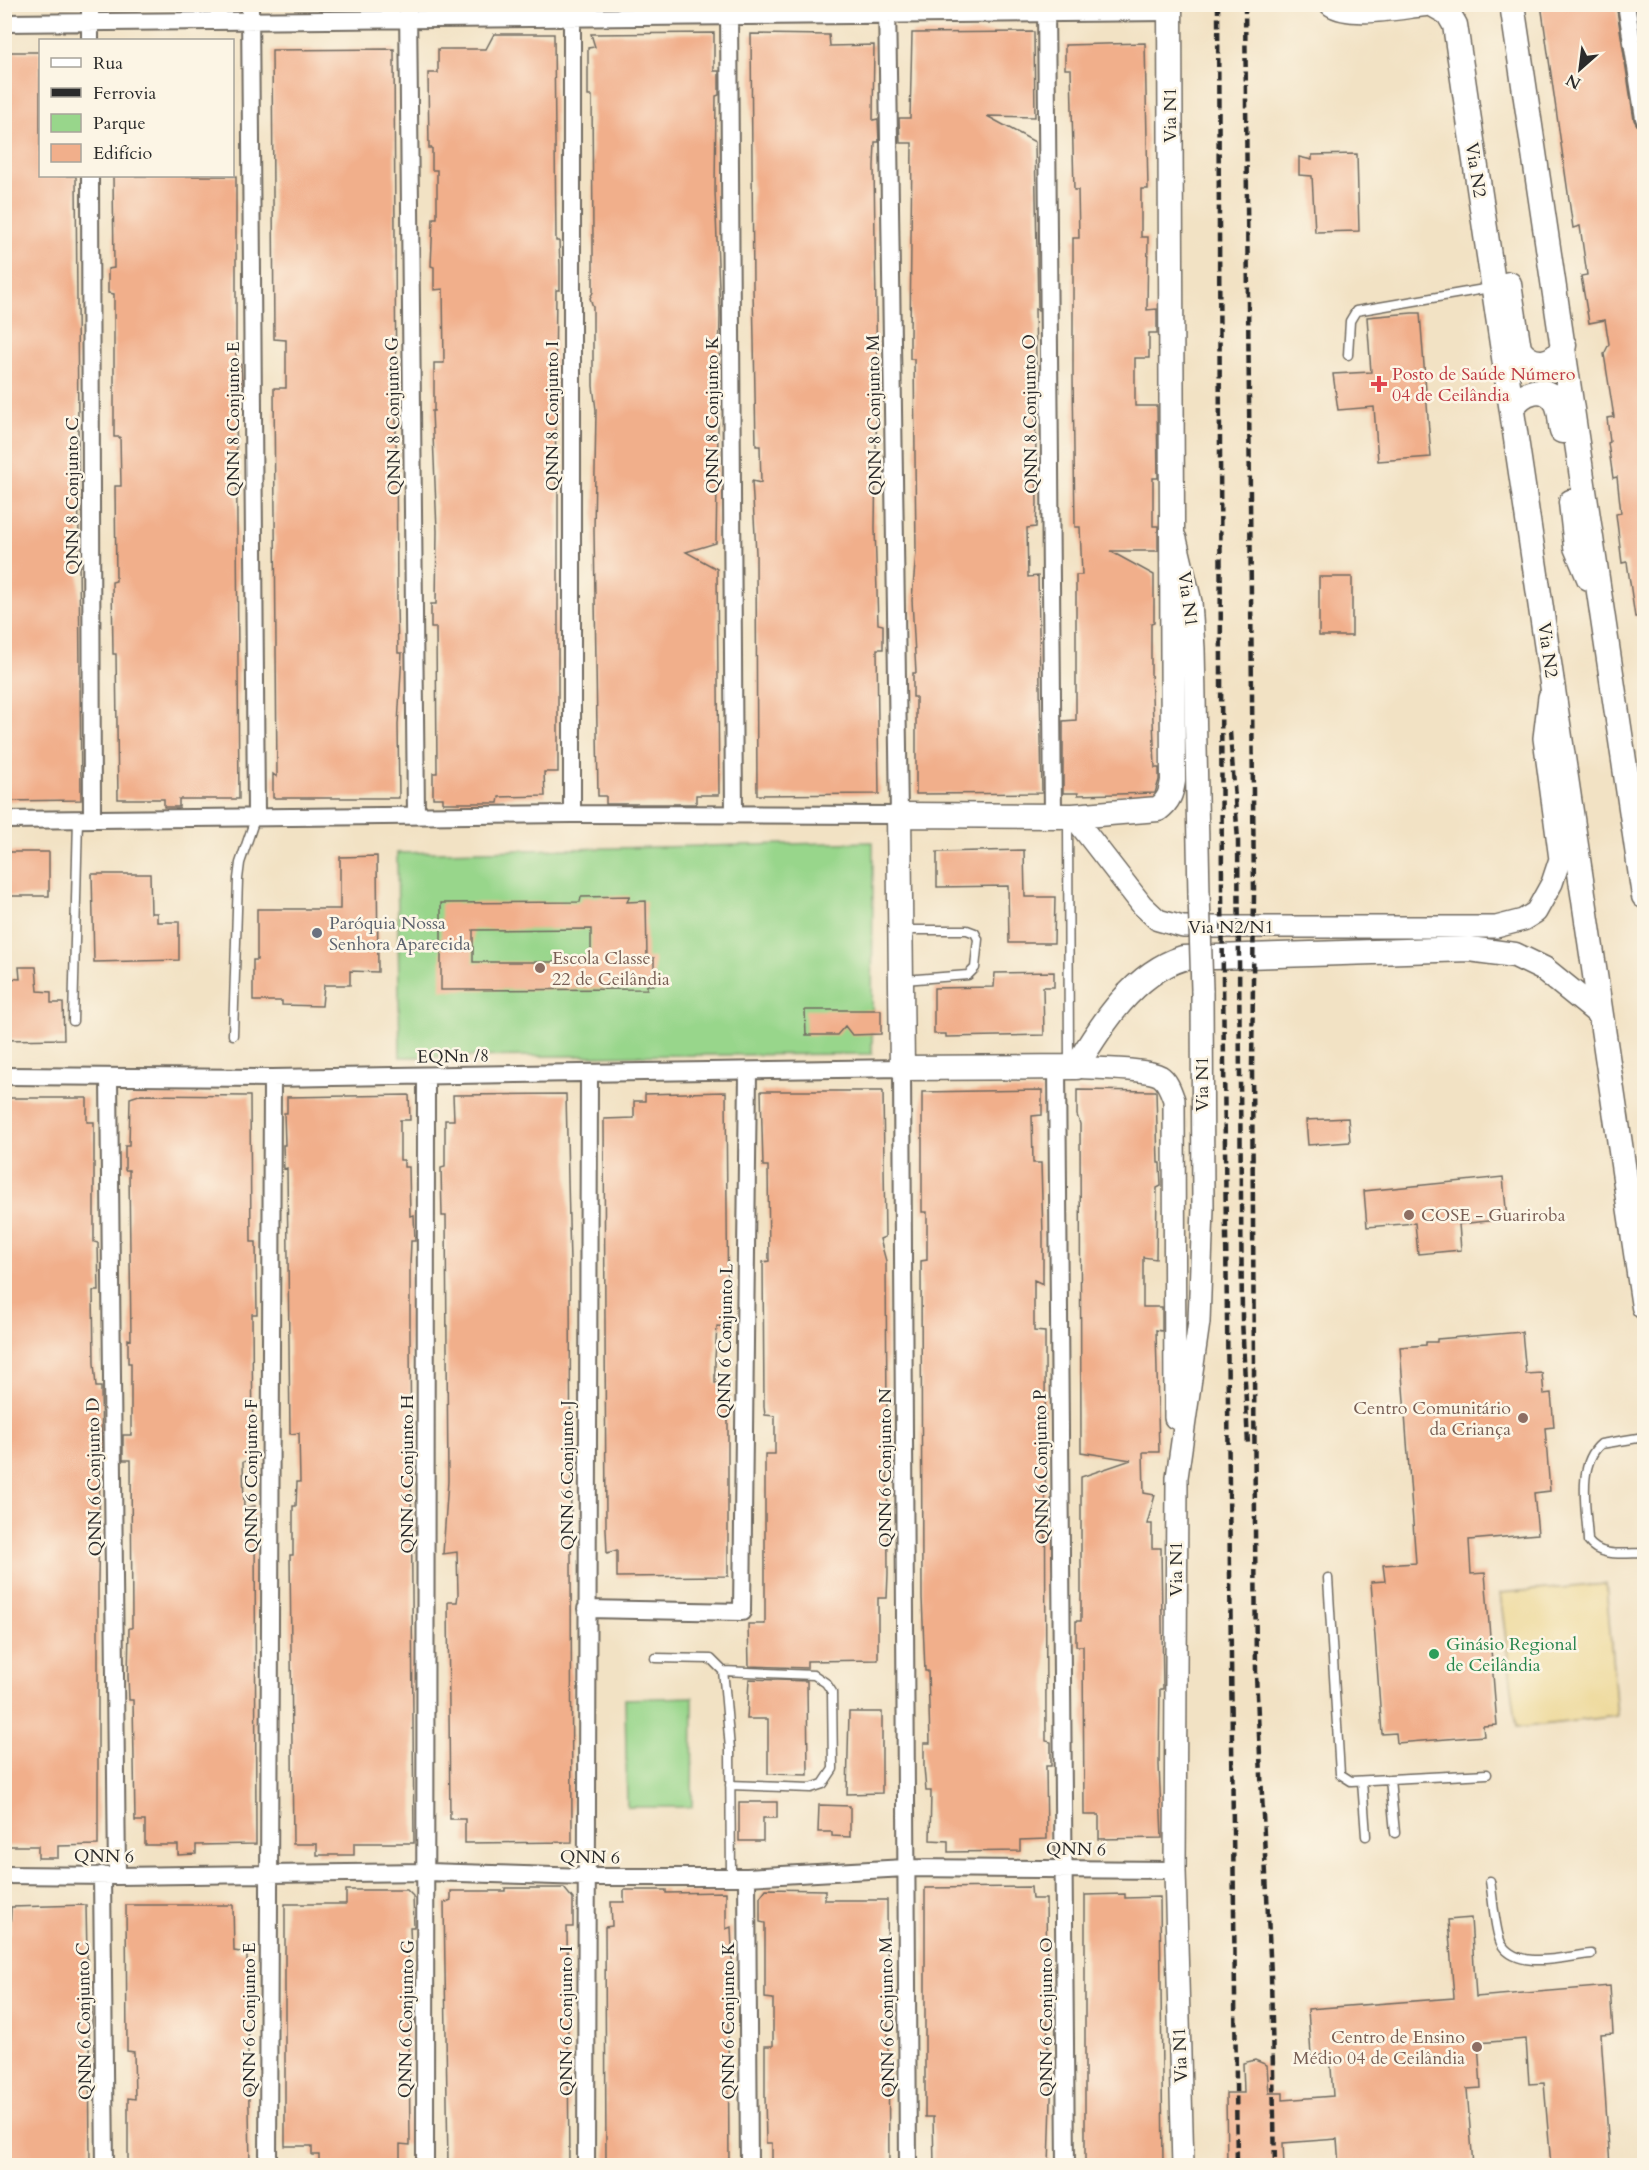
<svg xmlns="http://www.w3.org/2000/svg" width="1649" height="2170" viewBox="0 0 1649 2170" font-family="Cardo,serif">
	<rect width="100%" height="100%" fill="#fcf5e5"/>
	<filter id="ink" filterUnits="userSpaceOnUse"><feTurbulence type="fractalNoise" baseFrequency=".0167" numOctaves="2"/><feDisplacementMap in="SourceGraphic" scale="12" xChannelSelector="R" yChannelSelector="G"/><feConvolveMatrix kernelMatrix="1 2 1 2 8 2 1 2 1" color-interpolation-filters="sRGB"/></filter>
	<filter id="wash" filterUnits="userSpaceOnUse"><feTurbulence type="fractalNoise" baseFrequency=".008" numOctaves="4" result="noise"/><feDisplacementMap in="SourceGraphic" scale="24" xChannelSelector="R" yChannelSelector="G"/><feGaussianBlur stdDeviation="1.35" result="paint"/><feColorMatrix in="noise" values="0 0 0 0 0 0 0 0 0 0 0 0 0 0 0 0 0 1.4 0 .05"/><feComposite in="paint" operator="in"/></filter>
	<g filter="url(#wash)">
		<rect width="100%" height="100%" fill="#f2e2c4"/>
		<path fill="#98d68b" stroke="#62805b" stroke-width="1.5" d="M873,842L872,1054L400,1057L397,853Z
			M693,1697L692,1807H627L625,1699Z"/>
		<path fill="#eeda9e" stroke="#8c8264" stroke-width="1.5" d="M1606,1584L1617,1716L1517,1728L1500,1593Z"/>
		<g id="blocks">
			<path fill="#f1af8b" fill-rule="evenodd" d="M1541,4H1616L1634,120L1638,127L1644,171V617H1635L1627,562L1622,563L1616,514L1621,513L1617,477L1613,478L1608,443L1610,442L1607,418L1614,417L1604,354L1609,344L1605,320L1589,323L1581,276L1587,275L1580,226L1573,228Z
				M1034,32L1035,117L987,116L1035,142L1038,310L1035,309L1036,359L1039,407H1035L1037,503L1036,527L1027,528L1028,577L1038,576L1042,793L916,794V697H913V673H916L912,600L916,552L915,456L914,359H910V336L912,143H900L899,118H910L912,33Z
				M714,33V71H719V95L716,96L715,191L720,313L716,543L686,552L717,569L719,795H696V804H606V796H598L594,531L596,410L593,386V307L590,298L593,292V241L592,96H588V48L595,47L591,34Z
				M494,34H554L556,241H559L560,265V290H556L555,386L556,486L558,482V772H544L545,796L499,797L498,803H443V798H433V773H437L436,628H431V604H436L437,531L432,411H434V363H444L443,289L434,290V267L431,266L433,218H437V170H432V148H429L428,73H438V49H486Z
				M751,34L829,35L830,46L874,45L873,120L878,119L879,142H875L874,166L877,381L875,528L878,624L883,625V649H877L879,794L757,795L756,553L752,481L761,483L760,446H756L753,288Z
				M1145,43L1148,189H1141V237H1148L1147,310L1157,309V333H1149V358H1135V406H1157L1158,478H1153V526H1158V551H1110L1154,575V623L1151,624V672L1155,768H1159V780L1155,793L1078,795V793H1063V721L1076,720V575H1082L1080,527H1075L1073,376V238H1079L1078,190H1074L1071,69H1065V45Z
				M394,49L397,605L398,653H402L398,725L399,798H273V774L277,777L274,388H286V340L274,339L272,50Z
				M4,52H40V176H76L81,800L4,801Z
				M1357,154L1359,231L1315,232L1312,176L1299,175V157L1312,160V155Z
				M113,176H236V364H241L242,388H236L239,799H179V807H164V799H118L116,654H113L112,582L116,581L115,486H121L120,437H114V294L108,293V269L114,268Z
				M1412,313H1420L1431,457L1378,461L1374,407L1338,410L1333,374L1371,372L1367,317Z
				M1319,577H1352V636H1319Z
				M1024,850L1025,897H1055L1054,943H1009L1008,886L937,887V852Z
				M4,852H49V896H4Z
				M377,856L378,972L350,971V985H324L322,1006L282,1005V1001H253V960H257V909H340V857Z
				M92,874H150L151,913H157V922H179V960L94,962Z
				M630,896L627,902L646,901L647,958H654V985H647V989L441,990V903L580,902L581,897ZM591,929V962H473V930Z
				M19,967H36L38,991L51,992V1003H63L64,1039L4,1040V978L20,979Z
				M1054,972V987H1043L1044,1035L946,1037V1034H934V988L994,987L995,973Z
				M805,1010H881V1034L852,1035L845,1026L837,1035H806Z
				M1042,1090V1115L1032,1116L1033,1163H1041L1043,1236V1284L1034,1280V1331L1045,1332L1046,1741L1051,1742V1766H1046L1047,1839L1020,1840V1851L948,1852V1841L930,1840L931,1791H926L924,1767V1743H930L928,1671H925L922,1598L921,1261L927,1260V1212H922V1092Z
				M1077,1090L1156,1091L1158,1163H1160L1161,1186L1157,1188L1156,1259L1143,1257V1307H1162V1331L1156,1330L1159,1452H1143L1144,1493L1155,1495L1147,1524H1152V1548H1161L1163,1689H1160L1159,1765L1162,1838L1099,1839V1815H1084L1083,1646H1076V1621H1081V1477L1131,1460L1081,1452L1080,1124L1077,1115Z
				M761,1091H883L885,1237L880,1239L886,1261L888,1574L887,1598H878V1660L807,1661V1668L749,1666L748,1624H765V1454H775V1416L765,1415L764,1407L763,1262L769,1261L768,1166H763Z
				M726,1092L728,1327L717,1326L715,1359V1383H728V1576L617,1577V1550L607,1553L606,1529L604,1119L634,1118V1101H645V1094Z
				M566,1094L570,1263L572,1842L465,1843V1819H450L448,1602H457L458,1594L457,1552L443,1554L448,1481L446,1216H442L441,1168L445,1167V1120H454L453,1095Z
				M139,1095L250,1096L251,1242H256L257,1314H252L253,1459L243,1462L244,1508L255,1506L256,1844L196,1845V1854L178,1855V1845H145V1821H135L133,1700H129L128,1676L129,1628H132L131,1460H123V1435H131V1363H128V1339L131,1340L129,1170H125V1146H129L130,1098Z
				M409,1095L410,1120H400V1160H404V1167H409L410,1216L414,1215L415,1241H411L410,1265V1337L414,1843H354V1855H317V1844H293L290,1555H293V1506H296L297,1482H300L299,1433L290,1434L287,1168L284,1169L283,1145H285L284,1113H287V1097Z
				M4,1098H87V1122H94V1242L98,1243L99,1291H93L94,1363L96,1387H101L102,1460H100L98,1580V1845L58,1846V1858H38V1846H4Z
				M1348,1118L1350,1142L1308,1145L1306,1120Z
				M1503,1177L1507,1219L1459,1224L1461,1250L1418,1254L1415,1223L1367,1227L1364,1191Z
				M1522,1332L1526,1374L1542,1373L1544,1394L1551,1393L1554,1427L1545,1428L1550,1491L1534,1493L1538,1534L1469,1540L1471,1574L1485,1573L1497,1725L1483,1726L1484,1736L1397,1743L1396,1733L1382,1734L1371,1582L1385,1581L1383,1565L1416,1563L1400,1347L1426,1345V1342H1437V1339Z
				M749,1679L807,1681L808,1775L768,1774V1719H747Z
				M849,1712H882V1793L847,1794Z
				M739,1802H777V1818H763V1841H739Z
				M819,1805L850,1806V1837L832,1836V1832H818Z
				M1031,1887L1032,1899H1046L1048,2068H1052L1049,2166H934L933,2117H925V1888Z
				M505,1888H564L573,1899V1927H567L569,2166H448L444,1903L451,1900V1891H505Z
				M766,1889L825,1890V1900H887L889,2166H772V2143H766L765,2095V2046H773V1999L765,1998V1923L760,1922V1897Z
				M346,1890H407L413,1896L414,1927H410L411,1951L408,1952L409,2000H414V2024H409L410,2145L400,2144V2166H319V2155H312V2146H285V1904H346Z
				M624,1890H666V1893L726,1892V1929L731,1927L732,1949V1998H728L729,2166H606L605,1927L612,1926L611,1902H624Z
				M1125,1894V1898L1160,1897L1163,2164L1085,2166V1895Z
				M86,1905L88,2002H92V2027H89L90,2166H4V1934H10L11,1907Z
				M126,1905H233L234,1951L247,1953V1970L251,1977L248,2050L250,2166H128V2098L135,2099L134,2052L127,2051Z
				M1471,1918L1476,1997L1610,1986L1613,2033L1601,2034L1610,2166H1551L1544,2083L1529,2084L1526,2039L1478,2043L1481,2088L1467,2089L1473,2166H1339L1337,2139L1283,2143L1284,2166H1227L1226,2093H1244L1243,2063L1255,2060L1267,2065L1269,2093H1283V2100L1333,2096L1330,2054L1311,2056L1308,2009L1454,1998L1448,1920Z"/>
		</g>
	</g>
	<g filter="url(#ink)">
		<use href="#blocks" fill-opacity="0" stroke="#716b61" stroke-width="1.5"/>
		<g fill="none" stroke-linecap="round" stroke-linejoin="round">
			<g stroke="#716b61" stroke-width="11">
				<path id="service" d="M1348,355L1350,321L1356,311L1490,288
					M1068,818L1069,1066
					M904,930H967L975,933L978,939L975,968L968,975L904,980
					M73,1021L78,818
					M233,1035L238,879L240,863L256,816
					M1644,1437L1601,1444C1576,1465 1587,1511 1588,1541C1600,1558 1625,1553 1644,1553
					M1328,1578L1340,1774L1351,1781L1487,1774
					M655,1658L711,1659L723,1671L725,1690L730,1749L731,1876
					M723,1671L814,1675L826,1683L832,1692L833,1769L823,1784L811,1788L730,1785
					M1390,1779L1395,1833
					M1362,1781L1366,1836
					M1490,1881C1493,1897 1495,1934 1502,1945C1519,1971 1566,1956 1591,1954"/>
			</g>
			<g stroke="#716b61" stroke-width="20">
				<path id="minor" d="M90,4V40
					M250,4L256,816
					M408,4L416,815
					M572,4V814
					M1046,4L1053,815
					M1626,4L1644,118
					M729,6L734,815
					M4,23C393,19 781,16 1170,12
					M90,176L92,817
					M4,820L572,814L899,815L887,4
					M1057,1066L1066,2166
					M4,1076L272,1078L902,1068L908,2166
					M109,1077L117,1876
					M586,1609L742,1612L748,1071
					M4,1875L117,1876L427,1872L585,1877H747L905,1868L1175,1870
					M102,1875L105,2166
					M747,1877L749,2166
					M268,2166L272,1078
					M425,2166L426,1076
					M586,2166L589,1073"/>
			</g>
			<g stroke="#716b61" stroke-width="24">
				<path id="tertiary" d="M1176,539L1191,602L1194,649L1199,894
					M1073,816L1142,905L1158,920L1183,927H1496L1523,920L1536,912L1552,883L1560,859L1544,738L1549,697
					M1076,1067C1094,1069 1146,1068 1160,1076C1168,1081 1171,1092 1174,1100L1175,1418
					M1183,2166L1175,1870L1177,1477L1199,1322L1203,1208L1202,990"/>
			</g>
			<g stroke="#716b61" stroke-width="27">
				<path id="secondary" d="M1170,4L1173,781C1171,793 1169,801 1158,809L1073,816L899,815L902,1068L1076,1067C1101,1025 1134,973 1183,958L1469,949L1515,955L1544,969L1601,1015
					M1332,4C1352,17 1402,6 1426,4
					M1432,4L1448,13L1455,25L1644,1307
					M1512,4L1644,896
					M1509,284L1519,349C1532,368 1554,366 1564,345
					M1512,408C1522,392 1544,383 1556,402C1561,410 1560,423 1562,431
					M1571,502L1576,547L1589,578"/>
			</g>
			<use href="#service" stroke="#fff" stroke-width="8"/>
			<use href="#minor" stroke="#fff" stroke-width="16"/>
			<use href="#tertiary" stroke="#fff" stroke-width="21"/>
			<use href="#secondary" stroke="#fff" stroke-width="24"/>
			<path stroke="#2b2b2b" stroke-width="4.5" stroke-dasharray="9 4.5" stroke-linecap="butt" d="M1218,4L1222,893L1237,2166
				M1245,4L1254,893L1252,1068L1256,1675L1271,1975L1275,2166
				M1230,732L1238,840L1242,1318L1248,1445"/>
			<g stroke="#716b61" stroke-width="24" stroke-linecap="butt">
				<path id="tertiary-bridge" d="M1199,894L1202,990"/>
			</g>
			<use href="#tertiary-bridge" stroke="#fff" stroke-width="21"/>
		</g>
	</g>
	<path fill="#e0444e" stroke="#fcf5e5" stroke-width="2" d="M1376 375h6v6h6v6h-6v6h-6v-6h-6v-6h6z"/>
	<circle fill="#6b7280" stroke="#fcf5e5" stroke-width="2" cx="317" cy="933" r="6"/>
	<g fill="#8d6e63" stroke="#fcf5e5" stroke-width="2">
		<circle cx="540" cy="968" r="6"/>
		<circle cx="1409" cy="1215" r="6"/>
		<circle cx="1523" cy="1418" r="6"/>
		<circle cx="1477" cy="2047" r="6"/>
	</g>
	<circle fill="#2e9e5b" stroke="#fcf5e5" stroke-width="2" cx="1434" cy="1654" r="6"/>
	<g text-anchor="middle" stroke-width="5" stroke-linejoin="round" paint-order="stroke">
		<g font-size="18" fill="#2b2b2b" stroke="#fcf5e5">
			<text transform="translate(1170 115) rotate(-90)" y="6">Via N1</text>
			<text transform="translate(1476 170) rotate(81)" y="6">Via N2</text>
			<text transform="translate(1030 414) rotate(-91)" y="6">QNN 8 Conjunto O</text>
			<text transform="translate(712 415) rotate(-90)" y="6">QNN 8 Conjunto K</text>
			<text transform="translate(874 415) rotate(-91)" y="6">QNN 8 Conjunto M</text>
			<text transform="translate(393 416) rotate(-91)" y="6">QNN 8 Conjunto G</text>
			<text transform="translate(552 416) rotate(-90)" y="6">QNN 8 Conjunto I</text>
			<text transform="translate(233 419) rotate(-90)" y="6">QNN 8 Conjunto E</text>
			<text transform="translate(72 496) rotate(-90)" y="6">QNN 8 Conjunto C</text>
			<text transform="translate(1188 599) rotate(82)" y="6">Via N1</text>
			<text transform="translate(1548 650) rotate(82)" y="6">Via N2</text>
			<text x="1231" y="933">Via N2/N1</text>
			<text transform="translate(453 1056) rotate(-1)" y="6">EQNn /8</text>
			<text transform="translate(1202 1084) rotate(-90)" y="6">Via N1</text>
			<text transform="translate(725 1341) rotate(-89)" y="6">QNN 6 Conjunto L</text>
			<text transform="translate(1041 1467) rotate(-91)" y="6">QNN 6 Conjunto P</text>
			<text transform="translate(885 1468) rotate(-90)" y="6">QNN 6 Conjunto N</text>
			<text transform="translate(407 1474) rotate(-90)" y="6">QNN 6 Conjunto H</text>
			<text transform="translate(567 1475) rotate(-90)" y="6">QNN 6 Conjunto J</text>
			<text transform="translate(251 1476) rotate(-90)" y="6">QNN 6 Conjunto F</text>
			<text transform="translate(94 1477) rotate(-91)" y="6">QNN 6 Conjunto D</text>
			<text transform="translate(1176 1569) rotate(-90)" y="6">Via N1</text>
			<text transform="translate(1076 1849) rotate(1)" y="6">QNN 6</text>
			<text transform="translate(104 1856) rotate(1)" y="6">QNN 6</text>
			<text transform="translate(590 1857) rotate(1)" y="6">QNN 6</text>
			<text transform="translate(887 2017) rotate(-91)" y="6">QNN 6 Conjunto M</text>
			<text transform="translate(1046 2017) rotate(-90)" y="6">QNN 6 Conjunto O</text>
			<text transform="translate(406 2019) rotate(-89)" y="6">QNN 6 Conjunto G</text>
			<text transform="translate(249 2020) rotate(-90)" y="6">QNN 6 Conjunto E</text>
			<text transform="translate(84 2021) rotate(-91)" y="6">QNN 6 Conjunto C</text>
			<text transform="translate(566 2021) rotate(-90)" y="6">QNN 6 Conjunto I</text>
			<text transform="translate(728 2021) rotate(-90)" y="6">QNN 6 Conjunto K</text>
			<text transform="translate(1180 2055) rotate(-92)" y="6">Via N1</text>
		</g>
		<g font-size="18" fill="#be3a42" stroke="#fcf5e5" text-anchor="start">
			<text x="1392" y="380">Posto de Saúde Número<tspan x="1392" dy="21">04 de Ceilândia</tspan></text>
		</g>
		<g font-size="18" fill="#5b616d" stroke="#fcf5e5" text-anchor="start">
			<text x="329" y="929">Paróquia Nossa<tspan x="329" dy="21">Senhora Aparecida</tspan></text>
		</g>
		<g font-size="18" fill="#785e54" stroke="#fcf5e5" text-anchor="start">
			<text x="552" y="964">Escola Classe<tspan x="552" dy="21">22 de Ceilândia</tspan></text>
			<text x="1421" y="1221">COSE - Guariroba</text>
			<text x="1511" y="1414" text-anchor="end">Centro Comunitário<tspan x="1511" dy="21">da Criança</tspan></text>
			<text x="1465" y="2043" text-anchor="end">Centro de Ensino<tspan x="1465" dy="21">Médio 04 de Ceilândia</tspan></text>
		</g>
		<g font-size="18" fill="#27864d" stroke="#fcf5e5" text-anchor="start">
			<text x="1446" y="1650">Ginásio Regional<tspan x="1446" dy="21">de Ceilândia</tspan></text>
		</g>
	</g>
	<rect width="1649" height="2170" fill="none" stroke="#fcf5e5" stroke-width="24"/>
	<rect x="39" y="39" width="195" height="138" fill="#fcf5e5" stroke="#a8a49b" stroke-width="1.5"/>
	<rect x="51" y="58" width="30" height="9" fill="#ffffff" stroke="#a8a49b" stroke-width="1.5"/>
	<text x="93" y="69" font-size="18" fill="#2b2b2b">Rua</text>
	<rect x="51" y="88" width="30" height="9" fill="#2b2b2b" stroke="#a8a49b" stroke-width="1.5"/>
	<text x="93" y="99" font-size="18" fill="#2b2b2b">Ferrovia</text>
	<rect x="51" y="114" width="30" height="18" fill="#98d68b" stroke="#a8a49b" stroke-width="1.5"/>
	<text x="93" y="129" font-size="18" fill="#2b2b2b">Parque</text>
	<rect x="51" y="144" width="30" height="18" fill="#f1af8b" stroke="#a8a49b" stroke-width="1.5"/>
	<text x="93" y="159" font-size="18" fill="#2b2b2b">Edifício</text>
	<g transform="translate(1580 69) rotate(208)" stroke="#fcf5e5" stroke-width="4.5" paint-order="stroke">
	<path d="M0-4.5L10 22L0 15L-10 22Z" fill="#2b2b2b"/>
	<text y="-9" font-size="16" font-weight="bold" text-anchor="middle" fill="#2b2b2b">N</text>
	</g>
</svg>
